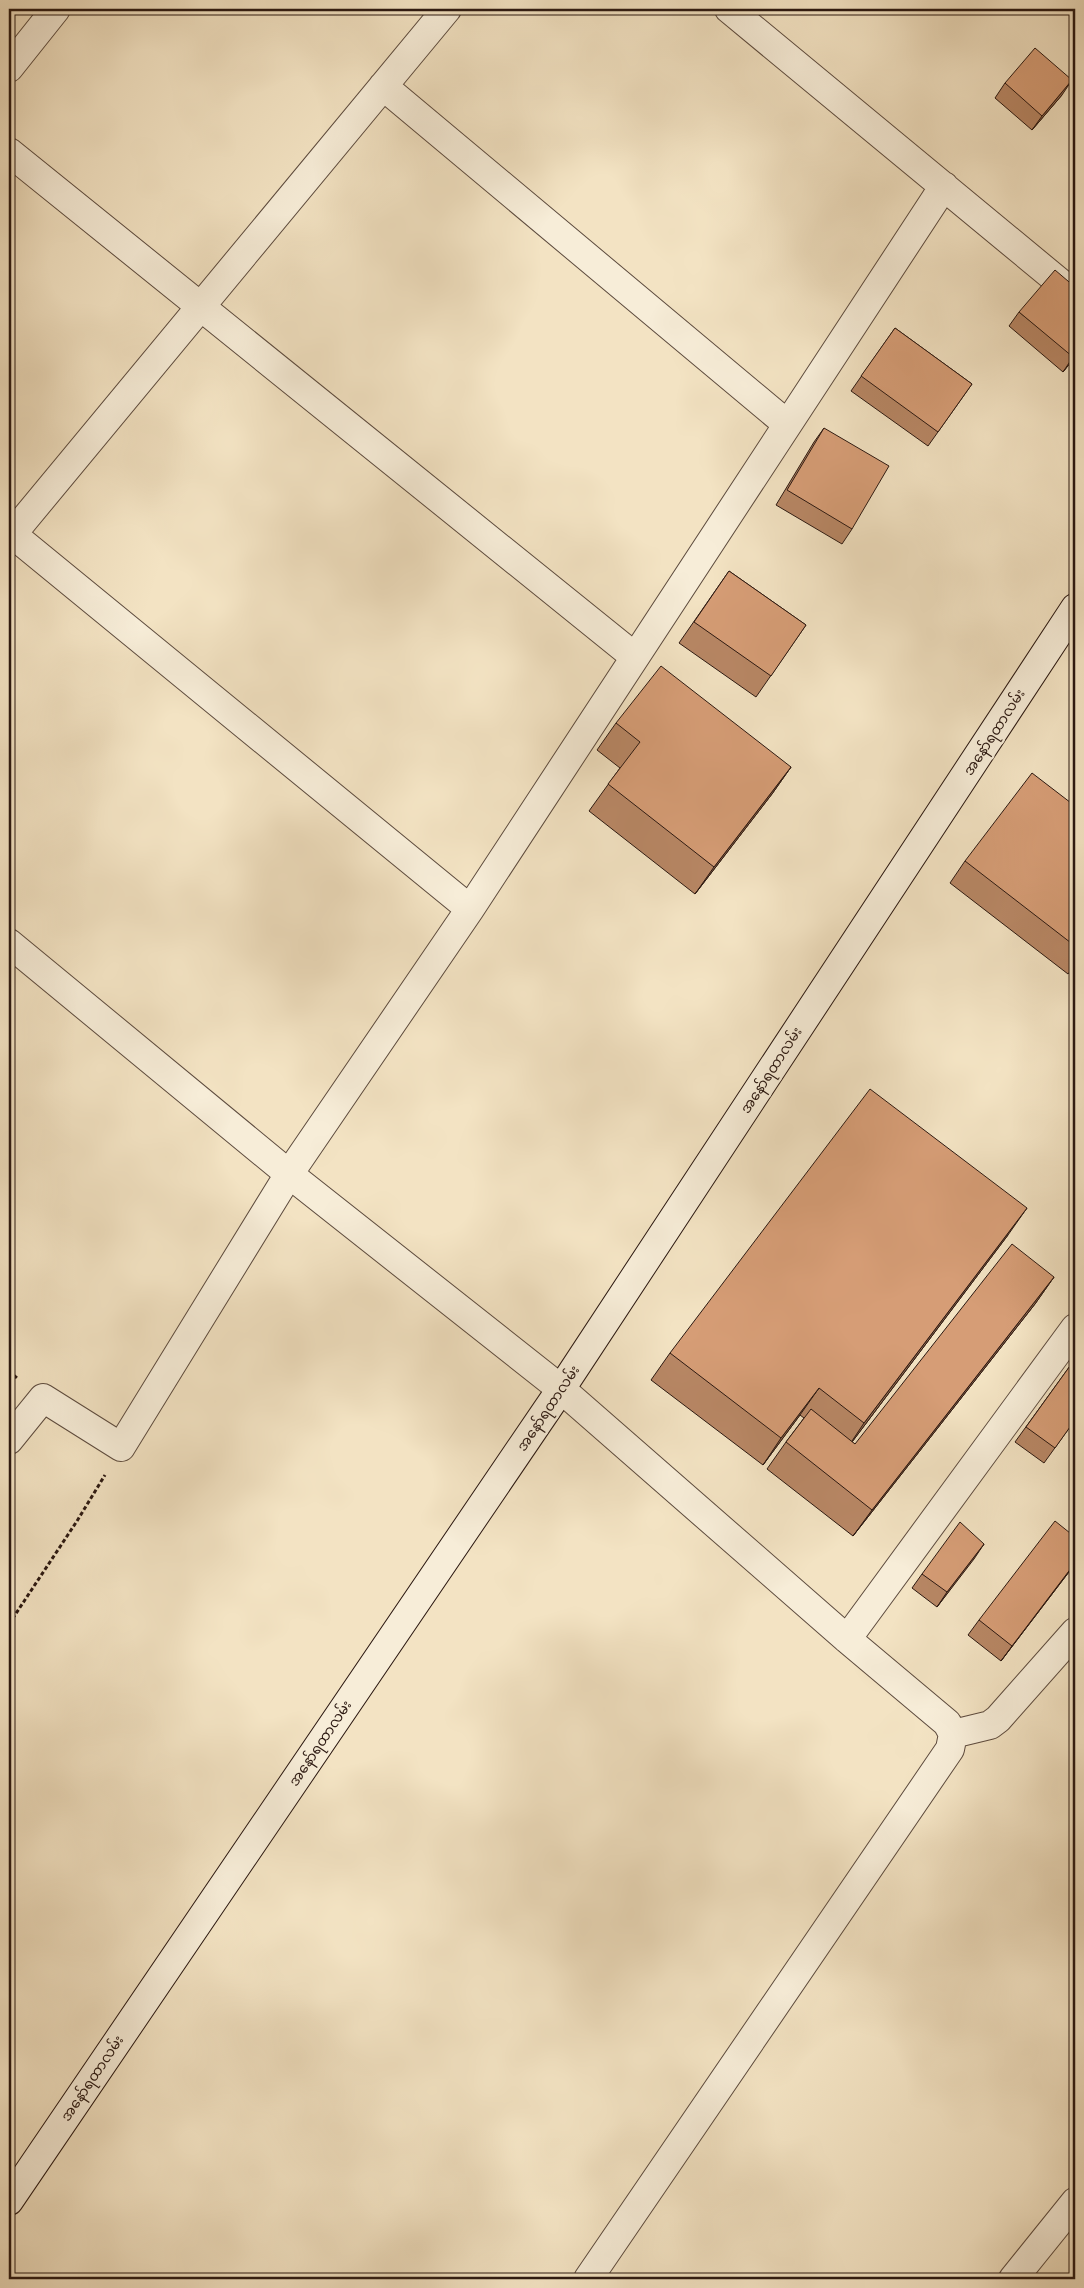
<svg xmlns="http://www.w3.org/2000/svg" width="1084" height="2288" viewBox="0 0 1084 2288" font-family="'IM FELL English','Noto Sans Myanmar',serif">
	<rect width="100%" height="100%" fill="#f3e3c3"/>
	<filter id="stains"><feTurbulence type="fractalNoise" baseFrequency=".004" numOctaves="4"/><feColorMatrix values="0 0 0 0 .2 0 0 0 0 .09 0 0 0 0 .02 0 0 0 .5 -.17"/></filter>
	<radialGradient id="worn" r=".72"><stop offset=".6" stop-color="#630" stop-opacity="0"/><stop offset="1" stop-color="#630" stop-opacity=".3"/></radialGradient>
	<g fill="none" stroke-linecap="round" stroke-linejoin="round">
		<g stroke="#5d4b3e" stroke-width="30">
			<path id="minor" d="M729,9L1075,295
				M9,68L56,9
				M383,86L787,424
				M9,152L635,657
				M12,534L470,909
				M9,538L447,9
				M9,943L289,1174L561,1389L847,1639L947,1723L953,1734L950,1749L588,2279
				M9,1440L43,1398L121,1447L289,1174L470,909L944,186
				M847,1639L1075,1328
				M953,1734L990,1725L998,1719L1075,1632
				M1013,2279L1075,2202"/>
		</g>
		<g stroke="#2b1811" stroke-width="30">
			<path id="secondary" d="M9,2201L561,1389L1075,608"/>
		</g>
		<path stroke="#2b1811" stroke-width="3" stroke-dasharray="4 2.5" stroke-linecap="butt" d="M9,1371L17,1378
			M9,1624L77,1521L105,1475"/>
		<use href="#minor" stroke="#f7edd8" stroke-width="28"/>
		<use href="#secondary" stroke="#f7edd8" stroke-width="28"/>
	</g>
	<path fill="#b88765" stroke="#2b1811" d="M1005,83L1062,95L1032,130L995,98Z
		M1019,312L1075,357L1063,372L1009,326Z
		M895,328L972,384L928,446L851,391Z
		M1075,383V389L1072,387Z
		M824,428L852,529L842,544L776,505L814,442Z
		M729,571L806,625L756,697L679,643Z
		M616,723L791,767L772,794L695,894L589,811L620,768L597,750Z
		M1075,806V965L1068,974L950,883L965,861Z
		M1008,1235L852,1442L855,1444L1054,1277L1035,1304L853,1536L767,1469L786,1442L804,1418L800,1415L763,1465L651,1380L670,1353Z
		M1075,1359V1420L1044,1463L1015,1442Z
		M1075,1537V1564L1001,1661L968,1635L979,1620Z
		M984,1544L937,1607L912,1588L922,1574Z"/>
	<path fill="#966e53" stroke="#2b1811" d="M1072,80L1062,95L1032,130L1042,116Z
		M1075,355V357L1063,372L1073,357Z
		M791,767L772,794L695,894L714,867Z
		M1027,1208L1008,1235L846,1450L864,1423Z
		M1054,1277L1035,1304L853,1536L872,1510Z
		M819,1388L800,1415L763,1465L781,1438Z
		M984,1544L974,1559L937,1607L947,1592Z
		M1075,1563V1564L1001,1661L1012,1646Z"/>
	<path fill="#d69d76" stroke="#2b1811" d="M1035,48L1072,80L1042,116L1005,83Z
		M1055,270L1075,287V355L1073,357L1019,312Z
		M895,328L972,384L938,432L861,376Z
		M824,428L889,466L852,529L787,490Z
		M729,571L806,625L771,676L694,622Z
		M661,666L791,767L714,867L608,784L640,742L616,723Z
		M1032,773L1075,806V946L965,861Z
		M870,1089L1027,1208L864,1423L819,1388L781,1438L670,1353Z
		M1012,1244L1054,1277L872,1510L786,1442L811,1409L855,1444Z
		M1075,1359V1420L1055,1448L1026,1427Z
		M1055,1521L1075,1537V1563L1012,1646L979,1620Z
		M960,1522L984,1544L947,1592L922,1574Z"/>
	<g text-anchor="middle" stroke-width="4.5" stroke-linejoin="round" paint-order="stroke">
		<g font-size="14" fill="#2b1811" stroke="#f7edd8">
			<text transform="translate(994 732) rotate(-57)" y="5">အနော်ရထာလမ်း</text>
			<text transform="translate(771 1070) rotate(-57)" y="5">အနော်ရထာလမ်း</text>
			<text transform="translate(548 1408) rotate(-56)" y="5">အနော်ရထာလမ်း</text>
			<text transform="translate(320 1743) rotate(-56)" y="5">အနော်ရထာလမ်း</text>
			<text transform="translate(92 2078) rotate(-56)" y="5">အနော်ရထာလမ်း</text>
		</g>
	</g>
	<rect width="1084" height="2288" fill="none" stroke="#f3e3c3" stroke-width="30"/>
	<rect x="10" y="10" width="1064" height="2268" fill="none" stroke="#2b1811" stroke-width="2.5"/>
	<rect x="15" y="15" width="1054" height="2258" fill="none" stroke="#2b1811"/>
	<rect width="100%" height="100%" filter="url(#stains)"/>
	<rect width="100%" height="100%" fill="url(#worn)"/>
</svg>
